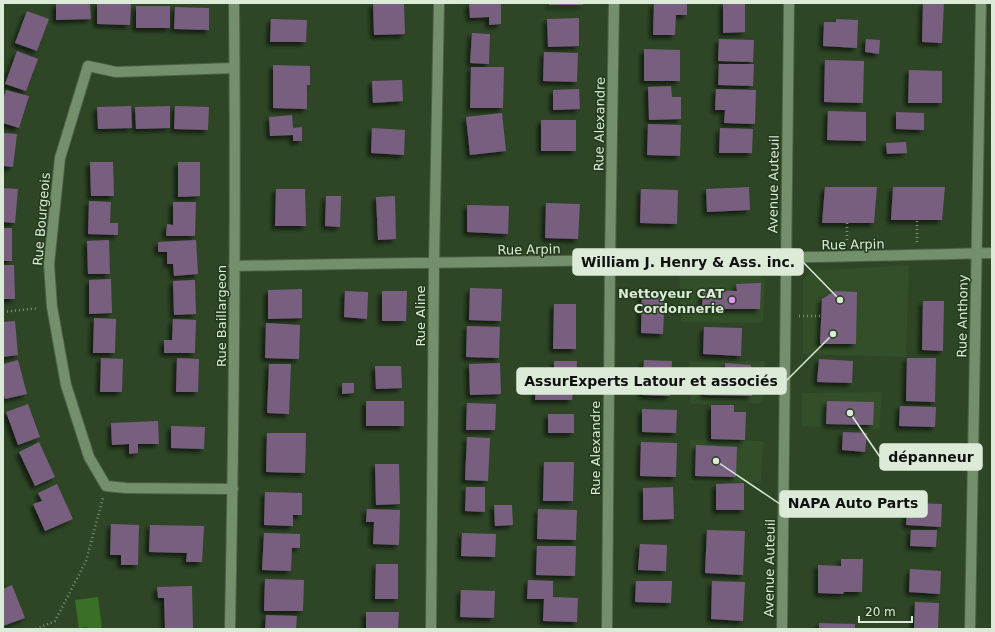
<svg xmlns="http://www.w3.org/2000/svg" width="995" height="632" viewBox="0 0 995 632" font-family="'DejaVu Sans',sans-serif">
	<defs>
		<filter id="shadow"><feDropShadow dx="-3.5" dy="3.5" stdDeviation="2" flood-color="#0009"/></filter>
	</defs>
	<rect width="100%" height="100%" fill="#2e4626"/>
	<path fill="#324f29" d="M909,265L906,357L803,354V281L810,271Z
		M679,267L758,272L765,280L763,323L681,322Z
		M765,361L763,403L691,404L689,362Z
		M882,392L879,430L802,426V393Z
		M690,440L763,441L761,482L689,483Z"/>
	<path fill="#3a7026" d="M98,597L102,629H88L87,627L79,628L75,600Z"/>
	<path fill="#785f80" filter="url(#shadow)" d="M56,3H90L91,19L56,20Z
		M97,3H131L130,25L97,24Z
		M373,3H404L405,34L374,35Z
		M469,3H501V24L489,25V17L470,18Z
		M549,3H583V5H549Z
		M654,3H687V15H676L675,35H653Z
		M723,3H745V32L723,33Z
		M923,3H944L942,43L922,42Z
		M136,6H170V28H136Z
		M175,7L209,8V30L174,29Z
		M27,11L49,19L37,51L15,43Z
		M579,18V46L548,47L547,19Z
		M271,19L307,20L306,42H270Z
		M836,19L858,20L857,48L823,46L824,22H836Z
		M472,33L490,34L489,64L470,63Z
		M719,39L754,40L753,62L718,61Z
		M866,39L880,40L879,54L865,52Z
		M644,49L680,50V81H644Z
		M17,51L38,59L26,91L5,84Z
		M544,52L578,53L577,82L543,81Z
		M825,60L864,61L863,103L824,102Z
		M719,64H754L753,86L718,85Z
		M273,65L310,66V85H307V109L273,108Z
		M471,67H504L503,108H470Z
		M909,70L942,71V103H908Z
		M402,80L403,101L373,103L372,81Z
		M671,86L672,97H681V119L649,120L648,87Z
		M579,89L580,109L553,110V90Z
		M716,89L756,90L755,124L724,123L725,110H715Z
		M6,90L29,96L19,128L3,123V100Z
		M131,106L132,128L98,129L97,107Z
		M170,106V128L136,129L135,107Z
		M175,106L209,107L208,130L174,129Z
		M828,111L866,112V141L827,140Z
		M896,112L924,113V130L896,129Z
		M502,113L506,151L470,155L466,117Z
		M292,115L293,128L302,127V141H293V135L270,136L269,117Z
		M541,120H576V151H541Z
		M648,124L681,125L680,156L647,155Z
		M372,128L405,130L404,155L371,153Z
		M720,128L753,129L752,153H719Z
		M3,133L17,134L13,167L3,166Z
		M906,142L907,153L887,154L886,143Z
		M90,162H113L114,196H91Z
		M178,162H200V196L178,197Z
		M749,187L750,210L707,212L706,189Z
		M825,187H877L874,223H822Z
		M893,187H945L942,220H891Z
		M3,188L18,189L15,223L3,222Z
		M276,189H305L306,226H275Z
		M641,189L678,190L677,224L640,223Z
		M326,196H341L340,227L325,226Z
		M395,196L396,239L378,240L376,197Z
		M89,201L111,202L110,223H118V235L88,234Z
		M173,202H196L195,236H166L167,224L173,225Z
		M546,203L580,204L578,239L545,238Z
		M467,205L509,206L508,234L467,232Z
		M3,228H12V261H3Z
		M109,240L110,274H88L87,241Z
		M196,240L198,274L174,276L173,264H167V252H158V242Z
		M3,265H14L15,299H3Z
		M111,279L112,313L89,314V280Z
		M195,280L196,314L174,315L173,281Z
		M761,283L760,309H702L703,290L737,291L736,284Z
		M470,288L502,289L501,321L469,320Z
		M302,289V318L268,319V290Z
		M642,290L665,291L663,334L641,333Z
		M345,291L368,292L367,319L344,317Z
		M382,291H407L406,321H382Z
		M835,291L857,292L856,344H820L822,299Z
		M923,301H944L943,351L922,350Z
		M554,304H576V349H553Z
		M94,318L116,319L115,353H93Z
		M173,319L196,320L195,353H164V340H172Z
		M15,321L18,355L3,357V322Z
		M266,323L300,325L299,359L265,358Z
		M467,326L500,327L499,358L466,357Z
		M704,327L742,328L741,356L703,354Z
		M101,358L123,359L122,392H100Z
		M177,358L199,359L198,392H176Z
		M907,358H936L935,402L906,401Z
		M819,359L853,361L852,383L817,382Z
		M18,360L27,394L5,399L3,392V364Z
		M644,360L672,361L670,396L642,395Z
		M554,361H577L576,393H573L572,400H535L536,371H554Z
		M500,363L501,394L470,395L469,364Z
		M725,363L751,365L752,396L704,395L706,377L725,376Z
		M269,364H291L289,414L267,413Z
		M375,366H401L402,388L376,389Z
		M342,383H354V393L342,394Z
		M366,401H404V426H366Z
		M827,401L874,402L873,425L826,424Z
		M467,403L496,404L495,430H466Z
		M28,404L40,437L18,445L6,412Z
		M711,405H734V412H746L745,440L711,439Z
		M900,406L936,407L935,427L899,426Z
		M642,409L677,410L676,433L642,432Z
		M548,414H574V433H548Z
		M158,421L159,444H138V453L129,454V444L112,445L111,423Z
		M171,426L205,427L204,449L171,448Z
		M843,432L867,433L865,452L842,450Z
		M267,433H306L305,473L266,472Z
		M467,437L490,438L488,481L465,480Z
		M39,442L55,477L35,486L19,452Z
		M641,442L677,443L676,477L640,476Z
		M696,445L737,447L736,477L695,476Z
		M544,462H574L573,501H543Z
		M375,464H399L400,504L376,505Z
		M744,483V510H716V484Z
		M57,484L73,519L45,531L33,504L42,501L38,493Z
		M466,487H485V512L465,511Z
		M673,487L674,519L643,520V488Z
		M265,492L302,493V515H293V526L264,525Z
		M915,503L942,504L941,527L906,525L907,512H914Z
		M494,505H512L513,525L495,526Z
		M367,509L400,510L399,545L373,544L374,522H366Z
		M538,509L577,510L576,540L537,539Z
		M111,524L139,525L138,565H121V555H110Z
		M150,525L204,526L202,562H186L187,553L149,552Z
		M707,530L745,531L743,575L705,573Z
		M911,530H937L936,547L910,546Z
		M264,533L300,534V548H292L291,571L262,570Z
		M462,533L496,534L495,557L461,556Z
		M640,544L667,545L666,571L638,570Z
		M537,546H576L575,576L536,575Z
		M841,559H863L862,592H844L843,594L818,593V565L841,566Z
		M376,564H398V599H375Z
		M910,569L941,571L940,594L909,592Z
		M265,579L304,580L303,611H264Z
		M528,580L553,581V597L578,598L577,622L543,621L544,599H527Z
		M636,581H672L671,603L635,602Z
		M712,581L745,582L743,621L711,619Z
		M12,585L25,618L3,626V589Z
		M192,586L193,629H165L164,598H158L157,587Z
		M461,590L495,591L494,618L460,617Z
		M915,602L939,603L938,629H914Z
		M366,612H399L398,629H366Z
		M266,615L297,616L296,629H265Z
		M819,623L855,624V629H819Z"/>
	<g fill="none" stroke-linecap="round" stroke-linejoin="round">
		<g stroke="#4d6146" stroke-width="12">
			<path id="minor" d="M234,266C487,261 739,260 992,253
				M233,489L126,488L106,486L89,457L66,385L52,307L49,264L60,158L88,66L116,72L234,68
				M230,629C234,420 236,212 234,3
				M431,629L434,263L439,3
				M607,629L610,261L614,3
				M970,629L981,3"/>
		</g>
		<g stroke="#4d6146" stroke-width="12">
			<path id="tertiary" d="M782,629L789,3"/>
		</g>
		<path stroke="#7c9076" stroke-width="2.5" stroke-dasharray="1 3" stroke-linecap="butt" d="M847,223V243
			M917,242V220
			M3,312L39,308
			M799,316H821
			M36,629L55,621L86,561L103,498"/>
		<use href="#minor" stroke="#748f6c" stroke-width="10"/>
		<use href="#tertiary" stroke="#748f6c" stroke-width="10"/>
	</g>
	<circle fill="#de98f2" stroke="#233b1c" stroke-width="1.5" cx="732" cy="300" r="4"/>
	<g text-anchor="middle" stroke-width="3" stroke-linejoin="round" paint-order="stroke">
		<g font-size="13" fill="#dcebd7" stroke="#233b1c">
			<text transform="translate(599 124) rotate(-89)" y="5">Rue Alexandre</text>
			<text transform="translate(773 184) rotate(-89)" y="5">Avenue Auteuil</text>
			<text transform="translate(41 219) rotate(-85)" y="5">Rue Bourgeois</text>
			<text transform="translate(853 244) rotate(-1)" y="5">Rue Arpin</text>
			<text transform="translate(529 249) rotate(-1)" y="5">Rue Arpin</text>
			<text transform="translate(221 316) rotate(-90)" y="5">Rue Baillargeon</text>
			<text transform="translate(420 316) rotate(-90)" y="5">Rue Aline</text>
			<text transform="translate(962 316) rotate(-89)" y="5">Rue Anthony</text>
			<text transform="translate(595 448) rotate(-90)" y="5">Rue Alexandre</text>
			<text transform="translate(769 568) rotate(-89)" y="5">Avenue Auteuil</text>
		</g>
		<g font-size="13" font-weight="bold" fill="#dcebd7" stroke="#233b1c" text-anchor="end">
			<text x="724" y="298">Nettoyeur CAT<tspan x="724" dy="15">Cordonnerie</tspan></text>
		</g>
	</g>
	<path fill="none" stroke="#dcebd7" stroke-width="1.5" d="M840 300L803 262M833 334L786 381M850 413L880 457M716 461L780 504"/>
	<g fill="#dcebd7" stroke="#233b1c" stroke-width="1.5">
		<circle cx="840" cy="300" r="4"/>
		<circle cx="833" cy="334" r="4"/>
		<circle cx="850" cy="413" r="4"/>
		<circle cx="716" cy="461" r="4"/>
	</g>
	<g fill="#dcebd7" stroke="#dcebd7" stroke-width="1.5">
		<rect x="573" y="249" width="230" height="26" rx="4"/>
		<rect x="517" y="368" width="269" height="26" rx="4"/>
		<rect x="880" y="444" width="102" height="26" rx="4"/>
		<rect x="780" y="491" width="147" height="26" rx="4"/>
	</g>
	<g font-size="14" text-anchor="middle" font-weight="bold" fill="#111">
		<text x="688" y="267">William J. Henry &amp; Ass. inc.</text>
		<text x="651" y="386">AssurExperts Latour et associés</text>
		<text x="931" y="462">dépanneur</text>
		<text x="853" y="508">NAPA Auto Parts</text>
	</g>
	<rect width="995" height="632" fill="none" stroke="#dcebd7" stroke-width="8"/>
	<path d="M859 616v6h53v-6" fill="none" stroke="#dcebd7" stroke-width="2"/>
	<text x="865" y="616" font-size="12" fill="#dcebd7" stroke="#233b1c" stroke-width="3" paint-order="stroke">20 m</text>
</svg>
